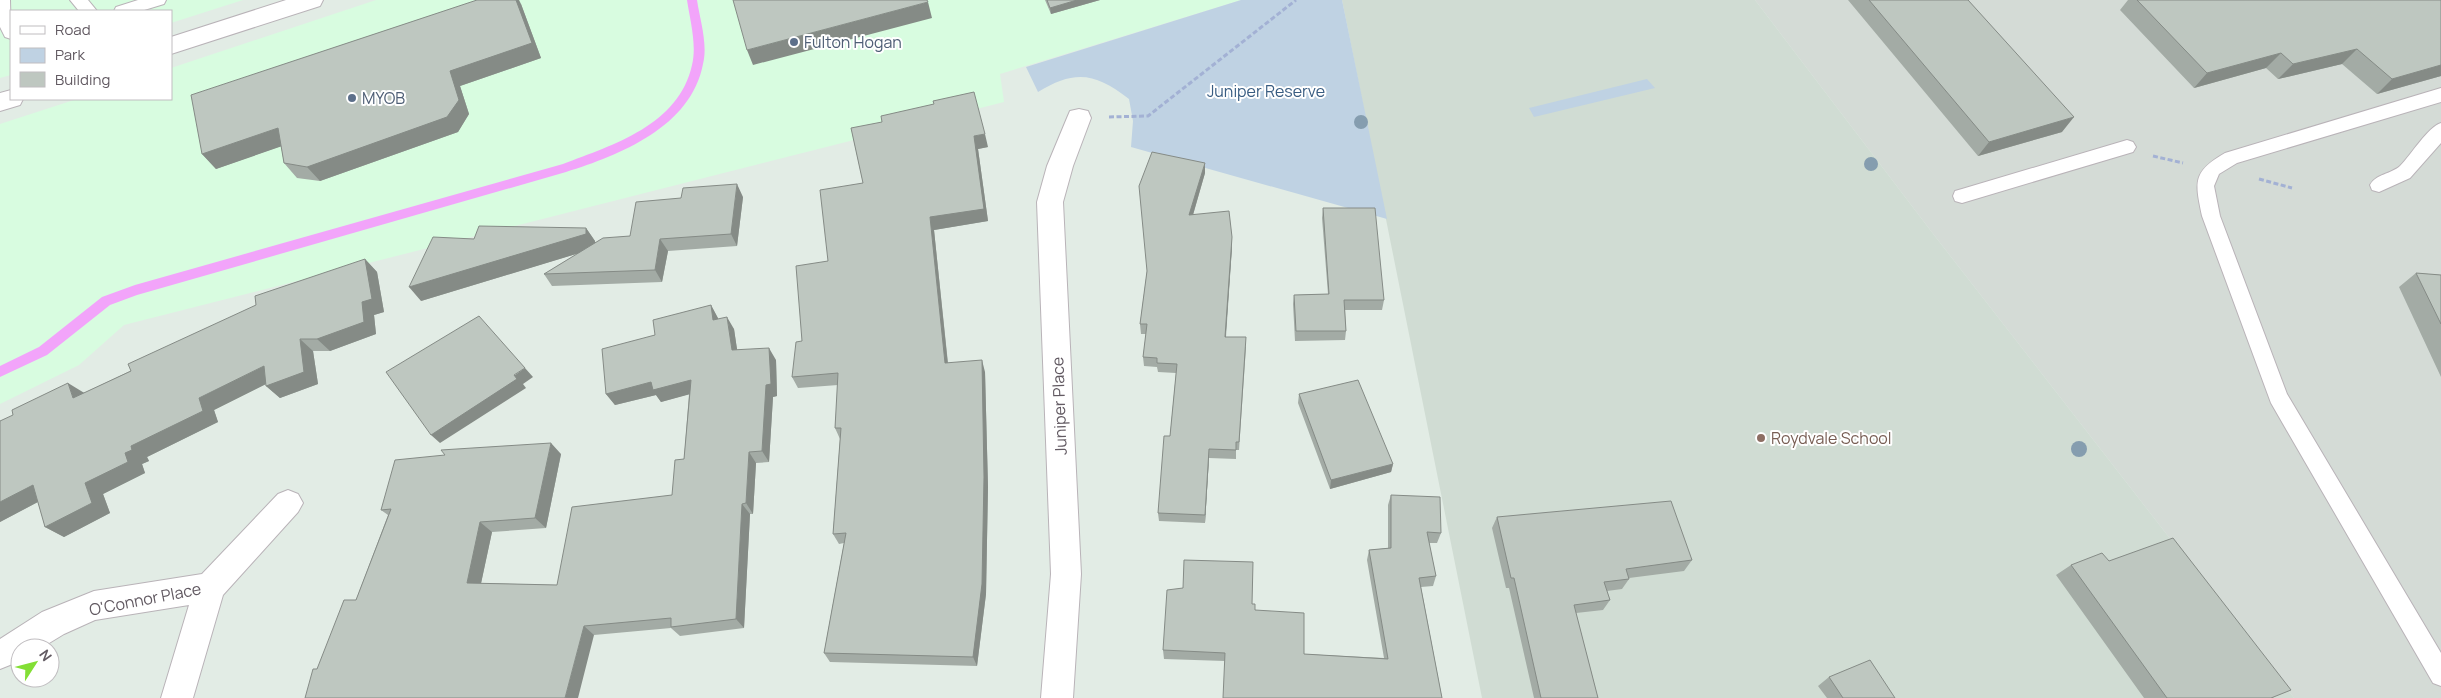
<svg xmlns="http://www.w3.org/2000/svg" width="2441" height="698" viewBox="0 0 2441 698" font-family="Manrope,sans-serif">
	<rect width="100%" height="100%" fill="#e2ece5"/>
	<path fill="#d8fce0" d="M0,0H243L171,23V11H11V75L0,78Z
		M376,0H1241L1000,74L1004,102L124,325L79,365L0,404V124L77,99H171V68Z"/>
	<path fill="#d4dbd6" d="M1755,0H2441V698H2294L1934,235Z"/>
	<path fill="#d0dcd3" d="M1342,0H1755L1934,235L2294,698H1482Z"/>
	<path fill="#bfd2e3" d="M1241,0H1342L1387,219L1131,147L1133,121L1129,99C1096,73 1075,69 1038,92L1026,67Z
		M1647,79L1655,88L1534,117L1529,108Z"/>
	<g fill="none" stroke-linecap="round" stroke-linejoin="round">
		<path fill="#f2a4fa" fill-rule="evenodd" d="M687,0H697C700,20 708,44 703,64C691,127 620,155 566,172L137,295L110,305L47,355L0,377V366L39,347L102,297L135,285L563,164C613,145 679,125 692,65C697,45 690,20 687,0Z"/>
		<g stroke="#b9b3b8" stroke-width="2">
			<path id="service" d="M0,0H10L11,39L5,37L0,27Z
				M70,0H88L97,11H79Z
				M138,0H166L164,4L141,11H114L116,7Z
				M2441,88V102L2237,163L2219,174L2214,186L2220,216L2287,394L2441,653V686L2433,683L2271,403L2202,216C2195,182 2192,172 2225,153Z
				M2441,123V143L2410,178L2379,192L2372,190L2370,185C2376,174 2391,174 2400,166C2411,155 2428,127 2441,123Z
				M2127,140L2133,142L2136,147L2133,152L1962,203L1955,201L1953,196L1955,191L1962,189Z"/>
		</g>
		<g stroke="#b9b3b8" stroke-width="2">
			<path id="minor" d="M286,0H323L320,6L171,54V37Z
				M11,90V99H23L20,105L0,111V93Z
				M1079,109L1088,111L1091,118L1073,166L1063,202L1081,574L1073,698H1041L1051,574L1037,202L1047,166L1067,118L1070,111Z
				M288,490L298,494L303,503L298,512L223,595L193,698H161L189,605L95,620L64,634L41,648H20V661L0,669V639L42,612L94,591L202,574L278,494Z"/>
		</g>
		<path stroke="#a3b1d4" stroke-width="3" stroke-dasharray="5 2.5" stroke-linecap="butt" d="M1109,117L1148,116L1296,0
			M2153,156L2183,163
			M2259,179L2292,188"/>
		<use href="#service" fill="#fff" fill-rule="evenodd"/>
		<use href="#minor" fill="#fff" fill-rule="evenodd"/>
	</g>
	<g fill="#859daf">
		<circle cx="1361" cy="122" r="7"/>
		<circle cx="1871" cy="164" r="7"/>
		<circle cx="2079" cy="449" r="8"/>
	</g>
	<path fill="#a3aba5" d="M1045,0H1100L1051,14Z
		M1848,0H1968L2062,132L1978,156Z
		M2128,0H2441V76L2377,94L2342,64L2278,79L2266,68L2194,88L2120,10Z
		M521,4L541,58L460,86L469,114L458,132L320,181L297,178L284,163L281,146L216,169L202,154Z
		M851,128L988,147L978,149L988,221L934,230L948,363L985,372L988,487L986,594L977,666L830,662L824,653L844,543L839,544L833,534L840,439L835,428L838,385L798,388L792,377L802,341L828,261L863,183Z
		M1205,163V173L1193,215L1232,247L1226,337L1246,347L1239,450H1236V459L1209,458L1205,523L1159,521L1158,513L1170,436L1176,373L1158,372L1157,367L1144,366L1143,357L1146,334H1141L1140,324L1147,271Z
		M743,197L737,246L668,251L662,282L552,286L544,274L579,253L421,301L474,239L586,228L595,241V243L630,236Z
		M1323,208L1384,300L1382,310H1345L1346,331L1345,340L1295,341L1293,304L1294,295L1328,294L1322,218Z
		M365,259L377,272L384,312L374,315L376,334L330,351H313L318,384L280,398L266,386V384L214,410L218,422L147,457L149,461L142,464L145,473L103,494L110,513L64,537L45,527L38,502L0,522V421L84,393Z
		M2416,273L2441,275V377L2399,287Z
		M711,305L718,319L734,329L737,350L776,360L777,396L773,397L769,462L756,463L753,514H750L744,628L680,636L671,628L594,635L317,669L356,600L388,515L381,510L561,454L546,528L492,532L481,583L557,585L672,495L684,459L689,394L661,402L656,395L615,405L606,394L655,335Z
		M1299,394L1393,464L1391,472L1330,489L1298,403Z
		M1391,495L1441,533L1437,543H1429L1436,576L1433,586L1421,587L1442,698L1225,661L1164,659L1163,650L1252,604L1255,610L1304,654L1384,658L1367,560L1369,550L1388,548V505Z
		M1497,517L1692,560L1684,571L1629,578V579L1622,589L1607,591L1610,600L1603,610L1576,613L1598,698H1534L1509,588H1506L1492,528Z
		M2109,561L2274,698H2144L2056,575L2071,565Z
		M1829,677L1895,698H1827L1818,686Z"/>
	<path fill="#858b86" d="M516,0H519L521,4L541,58L460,86L469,114L458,132L320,181L307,167L450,71Z
		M1077,0H1100L1051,14L1050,8Z
		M928,2L932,18L753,65L747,50Z
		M2357,49L2342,64L2278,79L2293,64Z
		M2281,53L2266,68L2194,88L2207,73Z
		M2441,65V76L2377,94L2392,79Z
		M2074,117L2062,132L1978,156L1989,142Z
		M278,128L291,143L216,169L202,154Z
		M985,134L988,147L978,149L988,221L934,230L949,375L945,363L930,217L974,136Z
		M1205,163V173L1190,225L1189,215Z
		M737,184L743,197L737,246L731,234Z
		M586,228L595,241L596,248L421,301L409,287Z
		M1232,237V247L1225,346V337Z
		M660,239L668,251L662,282L655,270Z
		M365,259L377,272L384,312L374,315L376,334L330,351L317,339Z
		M711,305L718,318L720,333L713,320Z
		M727,317L734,329L739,362L732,350Z
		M300,339L313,351L318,384L280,398L266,386Z
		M769,348L776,360L777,396L773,397L769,462L762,451L766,385Z
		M982,360L985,372L988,487L986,594L977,666L973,657Z
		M264,366L278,378L214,410L218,422L147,457L149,461L142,464L145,473L103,494L110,513L64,537L45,527L85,483L125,453L131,446L199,398Z
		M525,368L533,377L523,384L526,388L440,443L431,435Z
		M691,380L698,392L661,402L656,395L615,405L606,394L651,382Z
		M68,383L86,394L73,398Z
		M551,443L561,454L546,528L535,518Z
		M1209,449V458L1205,523V515Z
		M749,452L756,463L753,514L746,503Z
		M1393,464L1391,472L1330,489L1331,480Z
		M33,485L51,495L0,522V502Z
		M742,504L750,514L744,628L736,619Z
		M480,522L492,532L479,593L467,583Z
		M584,626L594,635L578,698H565Z"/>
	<path fill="#bec7c0" stroke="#858b86" d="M477,0H516L532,43L450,71L459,100L447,117L307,167L284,163L278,128L202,154L191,95Z
		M733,0H927L928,2L747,50Z
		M1047,0H1077L1050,8Z
		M1869,0H1968L2074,117L1989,142Z
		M2137,0H2441V65L2392,79L2357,49L2293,64L2281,53L2207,73Z
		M974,92L985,134L974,136L984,209L930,217L945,363L982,360L984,477L982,584L973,657L824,653L846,533L833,534L841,428H835L838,373L792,377L796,342L802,341L796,266L828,261L820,190L863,183L851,128L882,122L881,116L934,104L933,101Z
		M1152,152L1205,163L1189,215L1229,211L1232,237L1225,337H1246L1239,442H1236V450L1209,449L1205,515L1158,513L1164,436H1170L1177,364L1157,363V358L1143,357L1147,324H1140L1147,271L1139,186Z
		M737,184L731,234L660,239L655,270L544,274L603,238L630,236L636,202L681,198L683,188Z
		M1323,208H1375L1384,300H1344L1346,331H1296L1294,295L1329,294Z
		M479,226L586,228V234L409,287L433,237L474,239Z
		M365,259L372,299L362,302L364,322L317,339H300L304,372L266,386L264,366L199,398L203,411L131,446L132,450L125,453L128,462L85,483L92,503L45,527L33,485L0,502V421L13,415L12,410L68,383L73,398L131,371L128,364L256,305L255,296Z
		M2416,273L2441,275V324Z
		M711,305L713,320L727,317L732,350L769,348L771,384L766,385L762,451L749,452L746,503L742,504L736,619L671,627V618L584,626L565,698H305L313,669H317L344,600H356L391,509L381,510L395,460L445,455L441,450L551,443L535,518L480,522L467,583L557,585L572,507L672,495L675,460L684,459L691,380L653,390L651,382L606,394L602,349L655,335L653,320Z
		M479,316L525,368L514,375L517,379L431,435L386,372Z
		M1358,380L1393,464L1331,480L1299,394Z
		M1391,495L1440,497L1441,533L1427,532L1436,576L1419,578L1442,698H1223L1225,653L1163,650L1167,590L1183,588L1184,560L1253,562L1252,604H1255V610L1304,613V654L1388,659L1369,550L1391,548Z
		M1671,501L1692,560L1626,569L1629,579L1604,582L1610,600L1574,605L1598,698H1541L1514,578H1511L1497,517Z
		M2173,538L2291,690L2271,698H2167L2071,565L2102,553L2109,561Z
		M1870,660L1895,698H1843L1829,677Z"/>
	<g fill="#5c6f8a" stroke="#fff" stroke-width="2">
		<circle cx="794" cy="42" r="5"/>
		<circle cx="352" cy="98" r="5"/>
	</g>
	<circle fill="#8d6e63" stroke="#fff" stroke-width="2" cx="1761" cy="438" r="5"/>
	<g text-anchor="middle" stroke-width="4" stroke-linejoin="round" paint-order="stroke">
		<g font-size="16" fill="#4e5e75" stroke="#fff" text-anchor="start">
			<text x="804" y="48">Fulton Hogan</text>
			<text x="362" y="104">MYOB</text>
		</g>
		<g font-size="16" fill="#395d82" stroke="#fff">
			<text x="1266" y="97">Juniper Reserve</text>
		</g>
		<g font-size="16" fill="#625a62" stroke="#fff">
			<text transform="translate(1059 406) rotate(-92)" y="6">Juniper Place</text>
			<text transform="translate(145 599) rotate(-11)" y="6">O'Connor Place</text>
		</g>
		<g font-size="16" fill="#785e54" stroke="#fff" text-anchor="start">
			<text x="1771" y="444">Roydvale School</text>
		</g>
	</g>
	<rect x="10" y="10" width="162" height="90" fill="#ffffff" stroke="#c0bdc0"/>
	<rect x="20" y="26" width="25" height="8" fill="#ffffff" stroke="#c0bdc0"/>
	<text x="55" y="35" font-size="15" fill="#625a62">Road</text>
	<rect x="20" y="48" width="25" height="15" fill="#bfd2e3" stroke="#c0bdc0"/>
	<text x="55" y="60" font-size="15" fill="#625a62">Park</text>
	<rect x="20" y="72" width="25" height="15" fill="#bec7c0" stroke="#c0bdc0"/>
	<text x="55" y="85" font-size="15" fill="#625a62">Building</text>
	<g transform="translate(35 663) rotate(54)"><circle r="24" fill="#ffffff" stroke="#c0bdc0"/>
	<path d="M0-4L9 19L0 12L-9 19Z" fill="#83df35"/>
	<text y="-8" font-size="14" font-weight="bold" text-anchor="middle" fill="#625a62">N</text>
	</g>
</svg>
